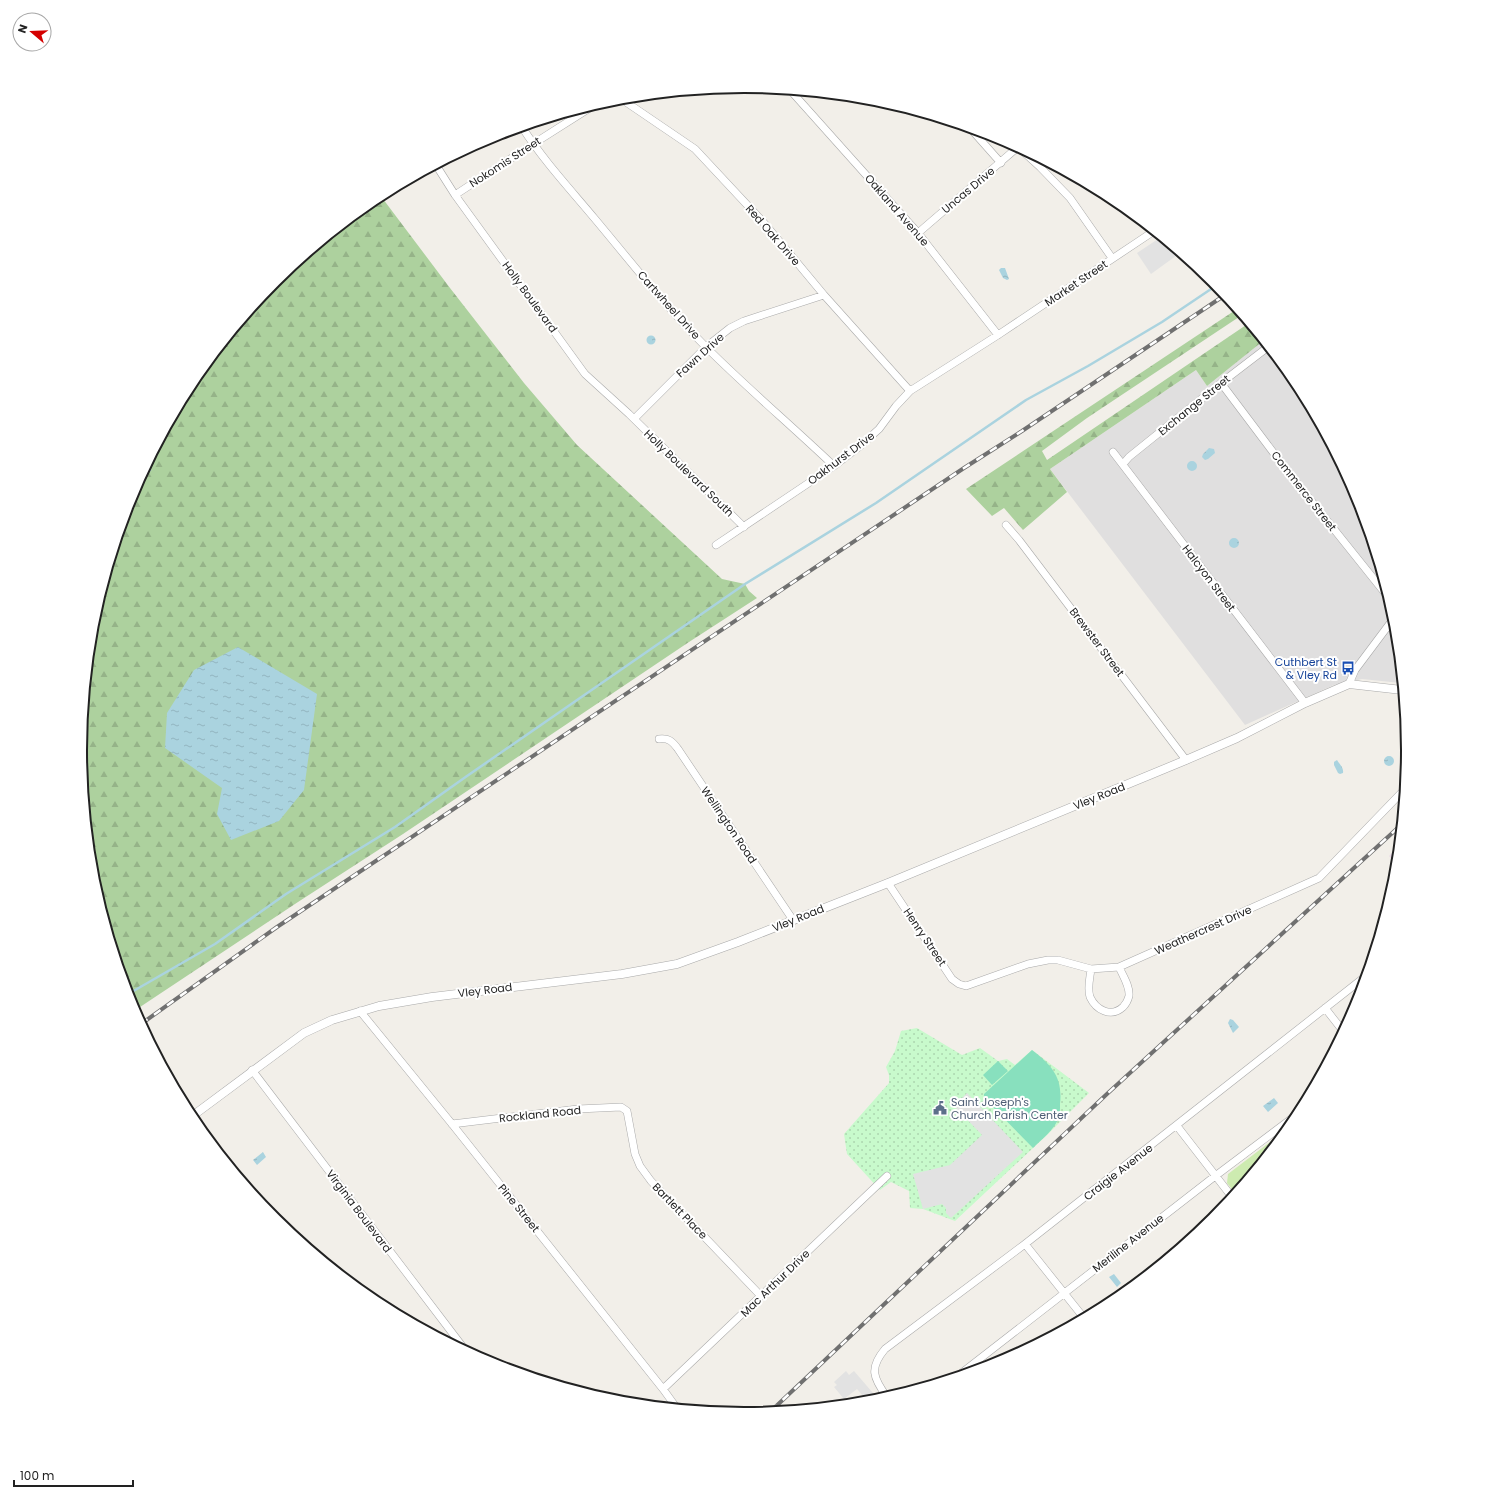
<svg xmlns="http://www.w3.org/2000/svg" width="1488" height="1500" viewBox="0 0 1488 1500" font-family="Poppins,sans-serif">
	<defs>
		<pattern id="forest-firs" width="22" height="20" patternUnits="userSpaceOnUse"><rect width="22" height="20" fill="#add19e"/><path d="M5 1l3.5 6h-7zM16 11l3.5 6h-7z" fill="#95b388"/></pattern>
		<pattern id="park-dots" width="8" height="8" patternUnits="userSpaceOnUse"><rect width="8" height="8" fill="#c8facc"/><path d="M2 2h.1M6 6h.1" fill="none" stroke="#acd6af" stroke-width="1.8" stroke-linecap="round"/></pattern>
		<pattern id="water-ripples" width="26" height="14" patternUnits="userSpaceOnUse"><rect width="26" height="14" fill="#aad3df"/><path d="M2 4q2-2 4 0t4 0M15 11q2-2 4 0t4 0" fill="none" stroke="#92b5bf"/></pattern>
	</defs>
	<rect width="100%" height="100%" fill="#f2efe9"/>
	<path fill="#e0dfdf" d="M1263,341L1296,381L1358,496L1395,621L1401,683L1362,679L1334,685L1245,725L1050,469L1196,370L1207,386Z"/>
	<path fill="#ebdbe8" d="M1398,847L1397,866L1389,856Z"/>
	<path fill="#cdebb0" d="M1287,1129L1235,1193L1227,1183L1228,1174Z"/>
	<path fill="url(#forest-firs)" d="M380,195L450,288L524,383L577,445L722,579L745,584L749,591L757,598L689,642L403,834L298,902L134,1011L130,1004L93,879L80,750L93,620L130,499L150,470L163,440L162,437L192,381L275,280L375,198Z
		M1237,309L1242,315L1087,418L1042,451L1047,460L1249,323L1263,341L1207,386L1196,370L1050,469L1067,492L1023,530L1004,508L992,516L966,489Z"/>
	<path fill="url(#park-dots)" d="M917,1028L962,1055L980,1048L998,1061L1007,1059L1015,1065L1032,1050L1089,1093L1047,1135L955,1221L923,1209L910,1208L909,1191L891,1182L880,1190L847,1154L844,1134L889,1083V1075L886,1067L895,1051L901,1031Z"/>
	<path fill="#88e0be" d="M1032,1050C1052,1065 1063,1078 1060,1104C1060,1108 1060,1113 1059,1117C1055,1129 1042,1139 1033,1148L984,1098V1094Z
		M998,1061L1008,1071L992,1085L983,1075Z"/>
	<path fill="#e2e2e2" d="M1161,237L1180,253L1151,274L1137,253Z
		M967,1093L1023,1152L951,1218L946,1213V1208L942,1204L923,1209L913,1174L950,1165L982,1135L954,1106Z
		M846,1371L849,1375L854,1371L879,1400L868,1402L857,1389L844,1399L834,1387L837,1385L834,1382Z"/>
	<path fill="url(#water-ripples)" d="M1001,268H1005L1009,279L1007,280L1003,278L999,270Z
		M646.5 340a4.5 4.5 0 1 1 9 0a4.5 4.5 0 1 1-9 0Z
		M1209,448L1214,449L1215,453L1208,459L1205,460L1202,457L1203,454Z
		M1187 466a5 5 0 1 1 10 0a5 5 0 1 1-10 0Z
		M1229 543a5 5 0 1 1 10 0a5 5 0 1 1-10 0Z
		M238,647L317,694L304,790L279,821L231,840L217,814L222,788L165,748L167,713L194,670Z
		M1384 761a5 5 0 1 1 10 0a5 5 0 1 1-10 0Z
		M1337,760C1339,764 1344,767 1343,773L1340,774L1338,773L1334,765V762Z
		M1230,1019L1233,1020L1239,1027L1233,1033L1228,1023Z
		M1274,1098L1278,1103L1268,1112L1263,1106Z
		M263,1152L266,1157L257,1165L253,1160Z
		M1114,1274L1121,1283L1117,1287L1109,1277Z"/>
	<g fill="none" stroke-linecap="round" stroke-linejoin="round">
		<path stroke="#aad3df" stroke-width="2.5" d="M148,463L150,470
			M128,996L130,993L215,944L286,894L395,827L467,776L745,584L876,503L1026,400L1088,366L1162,322L1217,285"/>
		<g stroke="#a9a9a9" stroke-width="8">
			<path id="minor" d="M791,91L918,233L998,335
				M620,98L695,149L765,224L824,295L910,391
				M522,127C543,160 570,189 595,219C631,262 666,307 706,347C747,388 792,426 834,466
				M970,128L1001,163
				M436,165L455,195L585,374L629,414L744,527
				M455,195L533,144L596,104
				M918,233L1018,147L1040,167L1070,198L1112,258
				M1221,383L1285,468L1389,598
				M634,419L706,347L730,328L744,321L824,295
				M1113,452L1305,703
				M1123,464L1129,457L1221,383L1268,347
				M1006,525L1019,540L1186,760
				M716,545L834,466L860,446L879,429L896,406L910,391L998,335L1154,231
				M1349,684L1355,670L1394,618
				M659,739C669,738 672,741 678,749L793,920
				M888,883L952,979L959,984L966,986L1028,964L1048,960H1058L1091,969L1119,967L1319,878L1404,790
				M1091,969C1090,978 1087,988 1090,997C1096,1010 1111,1018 1123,1007C1125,1005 1128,1000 1129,996C1130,986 1123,976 1119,967
				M1325,1008L1343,1031
				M360,1011L452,1124L663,1389L676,1407
				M252,1070L466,1351
				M452,1124L578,1109L621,1107L627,1111L635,1154L640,1166L651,1181L761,1296
				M1177,1126L1232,1197
				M1025,1244L1084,1318
				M959,1375L1210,1180L1299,1113
				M663,1389L887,1176
				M887,1397C873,1378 869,1368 885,1349L1025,1244L1366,976"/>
		</g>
		<g stroke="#a9a9a9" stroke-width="9">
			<path id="tertiary" d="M191,1117L304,1033L332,1020L379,1006L432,997L622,974L677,964L738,942L888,883L1186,760L1237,738L1305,703L1349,684L1402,690"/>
		</g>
		<use href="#minor" stroke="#fff" stroke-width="7"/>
		<use href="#tertiary" stroke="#fff" stroke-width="8"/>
		<g stroke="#707070" stroke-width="4">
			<path id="rail" d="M141,1024L277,927L964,468L1022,431L1225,295
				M771,1411L1108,1093L1401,825"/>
		</g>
		<use href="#rail" stroke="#fff" stroke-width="2.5" stroke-dasharray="8" stroke-linecap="butt"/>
	</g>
	<defs>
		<g id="bus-bare" transform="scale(1.08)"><path d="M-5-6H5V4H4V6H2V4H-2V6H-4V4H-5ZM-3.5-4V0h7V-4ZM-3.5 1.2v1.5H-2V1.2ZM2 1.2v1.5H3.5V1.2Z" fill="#1a4fb4" stroke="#fff" stroke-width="2.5" paint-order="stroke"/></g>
		<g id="civic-bare" transform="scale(1.08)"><path d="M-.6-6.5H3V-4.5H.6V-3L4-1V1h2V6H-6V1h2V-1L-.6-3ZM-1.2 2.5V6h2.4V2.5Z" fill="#5c6f8a" stroke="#fff" stroke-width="2.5" paint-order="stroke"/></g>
	</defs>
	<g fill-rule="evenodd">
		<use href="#bus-bare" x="1348" y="668"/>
		<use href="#civic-bare" x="940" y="1108"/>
	</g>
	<g text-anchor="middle" stroke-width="4" stroke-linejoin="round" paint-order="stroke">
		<g font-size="11" fill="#222" stroke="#fff">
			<text transform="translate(505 162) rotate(-33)" y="4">Nokomis Street</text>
			<text transform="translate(968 190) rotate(-40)" y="4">Uncas Drive</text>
			<text transform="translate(897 210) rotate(49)" y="4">Oakland Avenue</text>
			<text transform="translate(773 235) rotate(49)" y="4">Red Oak Drive</text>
			<text transform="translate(1076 283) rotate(-34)" y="4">Market Street</text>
			<text transform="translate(530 297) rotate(54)" y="4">Holly Boulevard</text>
			<text transform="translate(669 305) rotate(48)" y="4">Cartwheel Drive</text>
			<text transform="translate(700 355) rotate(-42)" y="4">Fawn Drive</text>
			<text transform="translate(1194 405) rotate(-39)" y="4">Exchange Street</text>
			<text transform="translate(841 458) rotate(-37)" y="4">Oakhurst Drive</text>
			<text transform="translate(689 473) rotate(44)" y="4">Holly Boulevard South</text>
			<text transform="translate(1304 491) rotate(52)" y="4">Commerce Street</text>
			<text transform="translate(1209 578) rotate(53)" y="4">Halcyon Street</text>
			<text transform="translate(1097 642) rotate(53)" y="4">Brewster Street</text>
			<text transform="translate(1099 796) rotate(-22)" y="4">Vley Road</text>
			<text transform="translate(729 825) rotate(56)" y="4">Wellington Road</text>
			<text transform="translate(798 918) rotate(-22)" y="4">Vley Road</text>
			<text transform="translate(1203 930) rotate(-24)" y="4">Weathercrest Drive</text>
			<text transform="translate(925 937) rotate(56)" y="4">Henry Street</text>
			<text transform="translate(485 990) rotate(-7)" y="4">Vley Road</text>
			<text transform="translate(540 1114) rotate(-6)" y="4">Rockland Road</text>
			<text transform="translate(1118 1172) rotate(-38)" y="4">Craigie Avenue</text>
			<text transform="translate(519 1208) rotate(51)" y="4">Pine Street</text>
			<text transform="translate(359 1211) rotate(53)" y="4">Virginia Boulevard</text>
			<text transform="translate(680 1211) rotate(46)" y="4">Bartlett Place</text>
			<text transform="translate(1128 1243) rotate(-38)" y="4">Meriline Avenue</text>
			<text transform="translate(775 1283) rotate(-44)" y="4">Mac Arthur Drive</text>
		</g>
		<g font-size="11" fill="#164399" stroke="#fff" text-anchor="end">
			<text x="1337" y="666">Cuthbert St<tspan x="1337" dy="13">&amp; Vley Rd</tspan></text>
		</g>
		<g font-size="11" fill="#4e5e75" stroke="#fff" text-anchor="start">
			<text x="951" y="1106">Saint Joseph's<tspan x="951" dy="13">Church Parish Center</tspan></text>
		</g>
	</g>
	<path d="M0 0H1488V1500H0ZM87 750a657 657 0 1 1 1314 0a657 657 0 1 1-1314 0Z" fill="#fff" fill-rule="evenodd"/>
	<path fill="none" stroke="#222" stroke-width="2" d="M87 750a657 657 0 1 1 1314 0a657 657 0 1 1-1314 0Z"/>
	<g transform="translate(32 32) rotate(289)"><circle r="19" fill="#ffffff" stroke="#a7a7a7"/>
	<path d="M0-3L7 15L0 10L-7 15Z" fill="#d40000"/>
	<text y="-6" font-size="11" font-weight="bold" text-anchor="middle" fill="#222222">N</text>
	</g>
	<path d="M14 1480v6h119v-6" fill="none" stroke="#222222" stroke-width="2"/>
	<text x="20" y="1480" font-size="12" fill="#222222" stroke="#ffffff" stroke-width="3" paint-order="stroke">100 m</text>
</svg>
